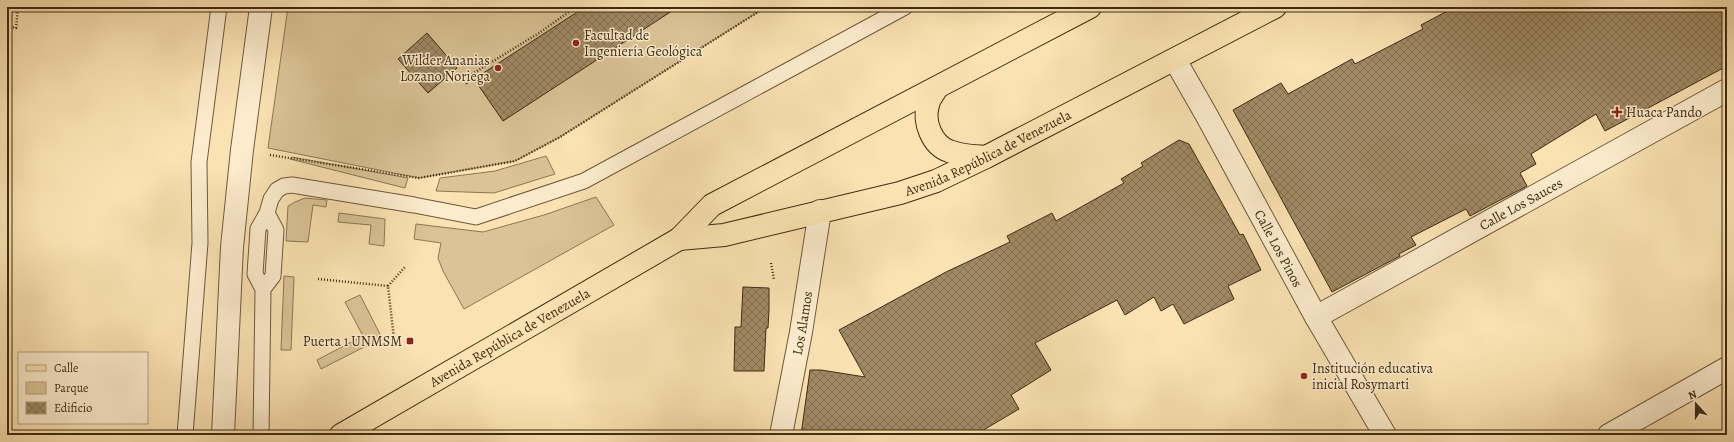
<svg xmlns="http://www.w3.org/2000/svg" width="1734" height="442" viewBox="0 0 1734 442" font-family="Alegreya,serif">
	<defs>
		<pattern id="building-cross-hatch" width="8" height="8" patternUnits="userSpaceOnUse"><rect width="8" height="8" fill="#a08a65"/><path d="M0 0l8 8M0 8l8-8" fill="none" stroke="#847152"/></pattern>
	</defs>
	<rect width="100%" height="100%" fill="#fbe2b2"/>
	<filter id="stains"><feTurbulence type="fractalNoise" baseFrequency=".005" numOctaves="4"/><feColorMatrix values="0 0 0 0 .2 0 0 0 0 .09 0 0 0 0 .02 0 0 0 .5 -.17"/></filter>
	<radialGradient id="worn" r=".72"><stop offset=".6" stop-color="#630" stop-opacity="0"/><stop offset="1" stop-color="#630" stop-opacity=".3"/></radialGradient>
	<path fill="#dbc397" stroke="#8c7754" d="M288,7H766L560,137L515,161L419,178L268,148Z
		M546,156L555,174L494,193L436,191L440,178L495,171Z
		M292,157L408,178L405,188L290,159Z
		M596,197L614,225L464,309L443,271L438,258L441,243L414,239L416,224L483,232L544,215Z
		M305,198L327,200L326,207L313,205L308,242L286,241L288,206L295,202Z
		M339,213L385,219L384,246L369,244L371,225L338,222Z
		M284,276L294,277L291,350H281Z
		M360,295L382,338L321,369L317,360L363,336L345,302Z"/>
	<path fill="url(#building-cross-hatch)" stroke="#3e2b12" d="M585,7H678L503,121L474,79Z
		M1455,7H1727V66L1605,131L1596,114L1531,154L1536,164L1520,173L1527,186L1470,216L1466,209L1411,237L1416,245L1399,254L1400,256L1332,292L1233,110L1281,83L1288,94L1352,59L1355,64L1423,29L1421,25Z
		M427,33L457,68L428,93L398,59Z
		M1179,140L1189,144L1240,235L1243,234L1261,270L1228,286L1234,299L1184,324L1173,304L1161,311L1154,297L1125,315L1117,300L1035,343L1051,370L1011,395L1019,409L975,435H801L810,370H821L865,377L839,330L946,272L1010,242L1007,236L1052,213L1056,221L1124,183L1121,179L1143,166L1141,163Z
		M743,287L769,288V310L768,328H766L764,371H734L735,327H741Z"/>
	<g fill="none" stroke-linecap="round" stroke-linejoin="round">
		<g stroke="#6d593a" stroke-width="17">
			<path id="lane" d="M263,289L273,276L276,230L267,213
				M185,435L200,243L199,162L219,7
				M261,435L263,289L255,274L258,229L267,213L271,199L277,190L284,186L292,185L414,205L476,217L584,181L905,7"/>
		</g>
		<g stroke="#6d593a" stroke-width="24">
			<g id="street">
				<path id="s1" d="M1175,60L1207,116L1316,317L1385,435"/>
				<path id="s2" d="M1316,317L1727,90"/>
				<path d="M223,435L232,247L242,150L261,7"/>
				<path id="s3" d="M781,435L801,332L820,211"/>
				<path d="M1609,435L1727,368"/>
			</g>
		</g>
		<g stroke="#3e2b12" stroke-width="24">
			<g id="primary">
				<path d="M937,88C934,93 929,99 928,105C923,122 932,145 949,151C961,156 973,156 986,157"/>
				<path id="s4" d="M679,239L724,235L900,193L936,181L986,157L1275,7"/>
				<path id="s5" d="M341,435L679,239L712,205L1090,7"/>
			</g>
		</g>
		<path stroke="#3e2b12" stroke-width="2.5" stroke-dasharray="1 2" stroke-linecap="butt" d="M7,26L16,28L18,7
			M447,77L469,75
			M467,84L464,79L539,33L576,7
			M270,155L419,178L515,161L560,137L766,7
			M771,263L774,280
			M318,279L388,286L394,339
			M388,286L405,267"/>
		<use href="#lane" stroke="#fceccd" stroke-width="15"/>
		<use href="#street" stroke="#fceccd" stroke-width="22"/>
		<use href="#primary" stroke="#fbe2b2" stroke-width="22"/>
	</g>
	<g fill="#8f2418" stroke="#fceccd" stroke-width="1.5">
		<circle cx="576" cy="43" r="4"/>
		<circle cx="498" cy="68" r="4"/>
		<path d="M1615 106h4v4h4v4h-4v4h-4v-4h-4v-4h4z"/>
		<rect x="406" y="337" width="8" height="8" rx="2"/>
		<circle cx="1304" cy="376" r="4"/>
	</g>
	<g text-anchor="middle" stroke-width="3" stroke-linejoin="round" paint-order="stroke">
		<g font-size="14" fill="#3e2b12" stroke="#fceccd" text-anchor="start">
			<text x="584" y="40">Facultad de<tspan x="584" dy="16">Ingeniería Geológica</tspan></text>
			<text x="490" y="65" text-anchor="end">Wilder Ananias<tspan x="490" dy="16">Lozano Noriega</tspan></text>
			<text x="1626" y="117">Huaca Pando</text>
			<text x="402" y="346" text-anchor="end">Puerta 1 UNMSM</text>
			<text x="1312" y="373">Institución educativa<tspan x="1312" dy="16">inicial Rosymarti</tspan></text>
		</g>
		<g font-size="14" fill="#3e2b12" stroke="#fceccd">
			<text dy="5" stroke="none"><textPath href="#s4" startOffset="323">Avenida República de Venezuela</textPath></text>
			<text dy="5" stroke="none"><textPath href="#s2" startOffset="234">Calle Los Sauces</textPath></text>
			<text dy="5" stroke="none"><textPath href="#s1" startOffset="215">Calle Los Pinos</textPath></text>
			<text dy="5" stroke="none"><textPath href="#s3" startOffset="114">Los Alamos</textPath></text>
			<text dy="5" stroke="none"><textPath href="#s5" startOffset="195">Avenida República de Venezuela</textPath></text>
		</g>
	</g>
	<rect width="1734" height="442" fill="none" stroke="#fbe2b2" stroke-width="24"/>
	<rect x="8" y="8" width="1718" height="426" fill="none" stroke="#3e2b12" stroke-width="2"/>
	<rect x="12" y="12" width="1710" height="418" fill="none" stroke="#3e2b12"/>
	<rect x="18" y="352" width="130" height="72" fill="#fceccd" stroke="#b09f82"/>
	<rect x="26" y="365" width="20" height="6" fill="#fbe2b2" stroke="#b09f82"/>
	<text x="54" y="372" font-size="12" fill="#3e2b12">Calle</text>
	<rect x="26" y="382" width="20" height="12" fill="#dbc397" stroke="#b09f82"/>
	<text x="54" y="392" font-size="12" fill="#3e2b12">Parque</text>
	<rect x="26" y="402" width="20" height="12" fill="url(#building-cross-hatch)" stroke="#b09f82"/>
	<text x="54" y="412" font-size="12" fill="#3e2b12">Edificio</text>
	<g transform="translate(1696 404) rotate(339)" stroke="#fceccd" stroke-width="3" paint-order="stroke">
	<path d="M0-3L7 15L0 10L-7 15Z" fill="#3e2b12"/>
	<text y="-6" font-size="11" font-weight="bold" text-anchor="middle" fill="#3e2b12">N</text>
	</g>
	<rect width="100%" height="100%" filter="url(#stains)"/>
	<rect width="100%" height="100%" fill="url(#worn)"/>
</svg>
